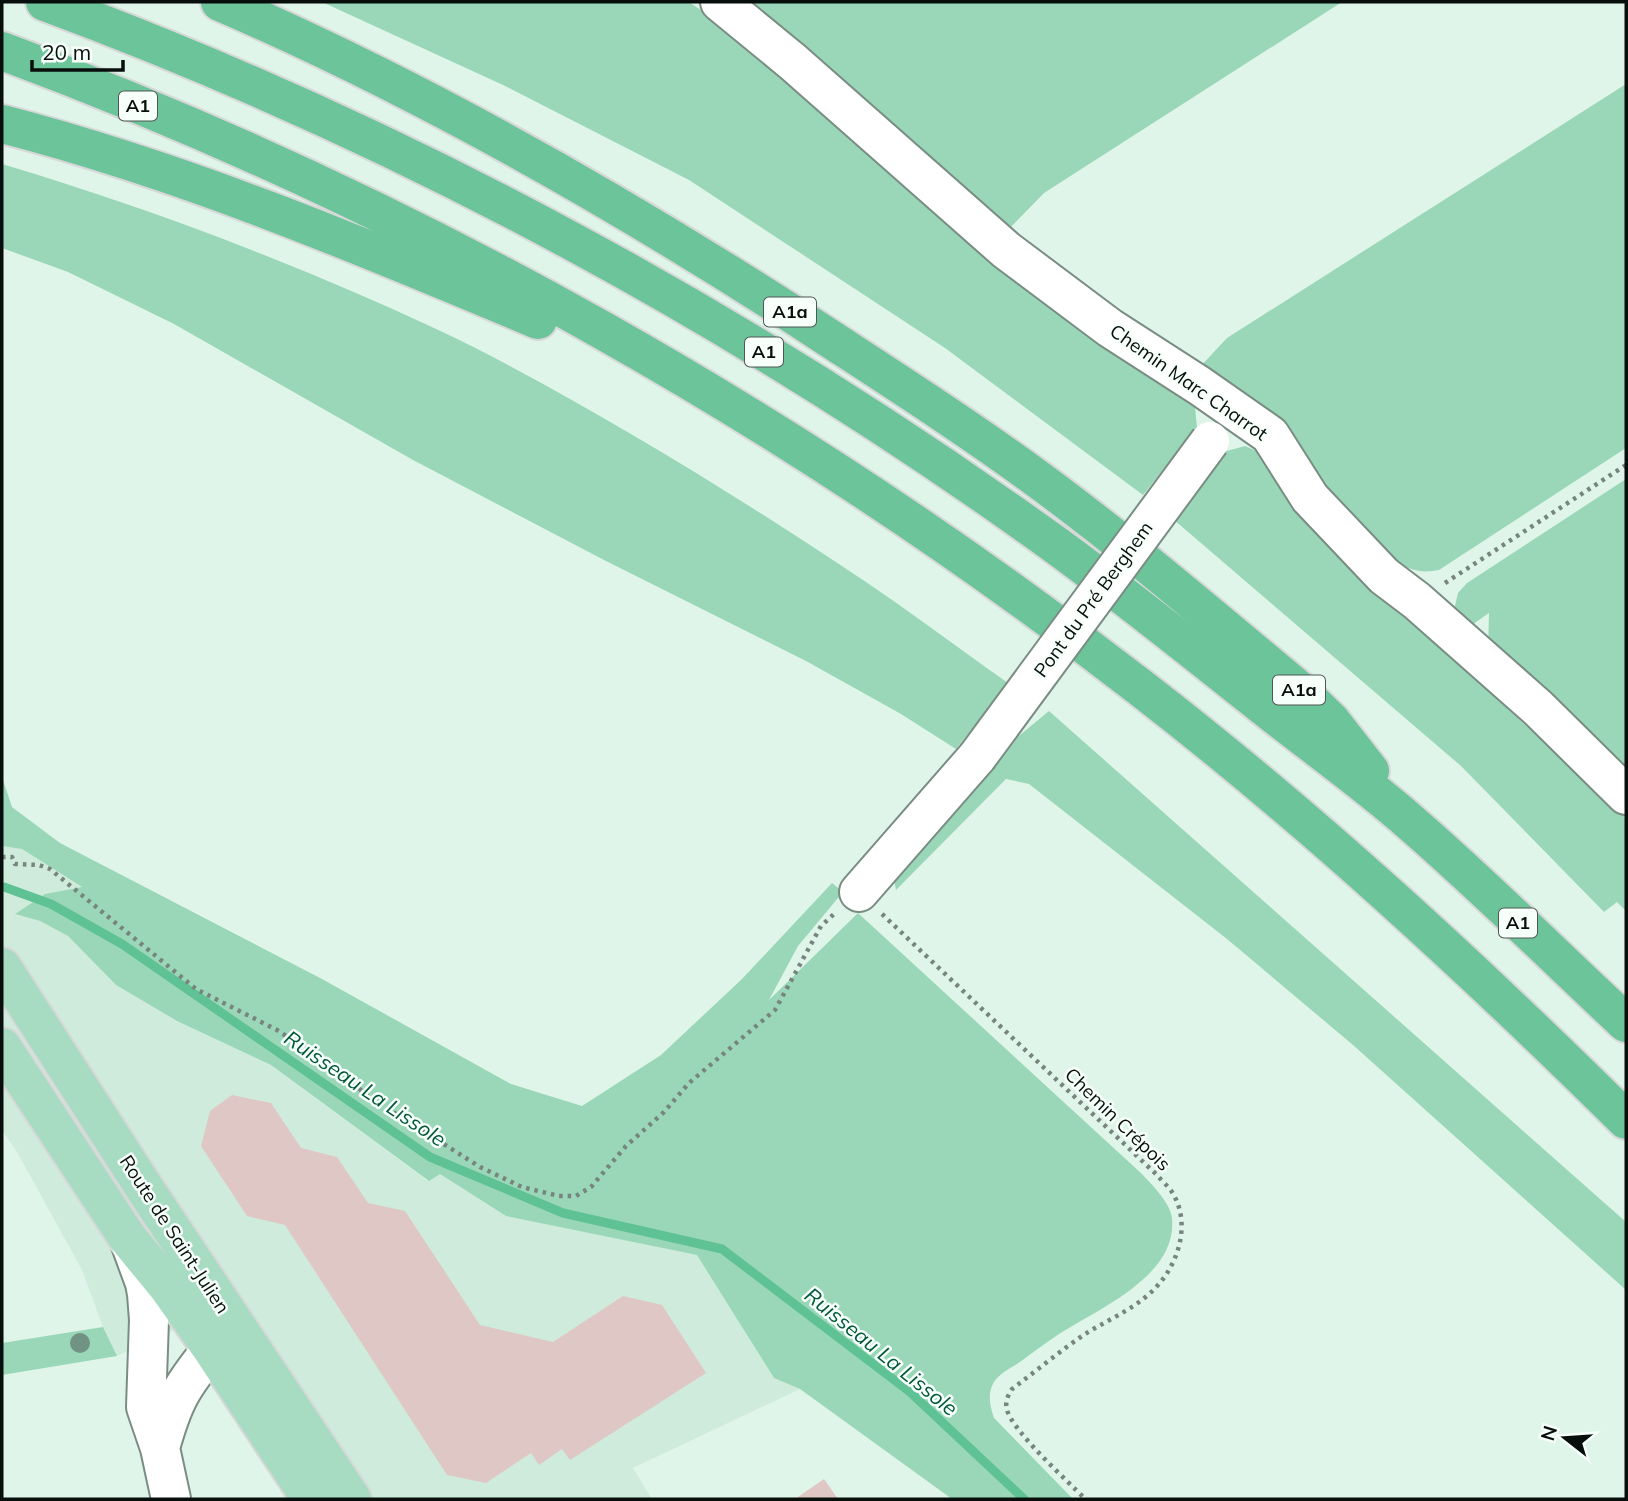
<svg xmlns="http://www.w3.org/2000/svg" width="1628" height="1501" viewBox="0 0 1628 1501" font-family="Mulish,sans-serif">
	<rect width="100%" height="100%" fill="#e0f5ea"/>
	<path fill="#cfebdc" d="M2,846L22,849L83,888L45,894L15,914L40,921L68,936L116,985L177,1021L271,1065L428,1181L439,1173L506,1216L698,1255L774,1378L800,1389L633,1468L652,1499H328L209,1314L117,1356L103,1327L82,1270L17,1152L2,1130Z"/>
	<path fill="#9ad7b8" d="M322,2H689L717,21L1179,393L1195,407L1197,427L1143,495L945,348L689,180L503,85Z
		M739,2H1342L1044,193L1008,230Z
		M1626,84V448L1439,570C1419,574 1408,569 1391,559L1198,369L1227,338Z
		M2,164C123,200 240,243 356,293C402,313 447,333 491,356C616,422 737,496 854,574C907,609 957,647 1008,683L956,749L901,714L806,661L604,560L413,460L174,324L68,272L2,248Z
		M1245,446L1261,453L1372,584L1626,818V911L1617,902L1604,912L1461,766L1173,519L1223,452Z
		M1626,479V780L1488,650L1489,613L1469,627L1454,610L1458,593L1467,583Z
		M1049,711L1626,1222V1290L1353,1045L1227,939L1029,784L1006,779L896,890L892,868L998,753Z
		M2,777L12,807L60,843L322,979L511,1084L582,1106L661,1055L742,979L832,883L843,892L798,946L769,1000L858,913L1142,1174C1152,1185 1170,1202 1172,1218C1178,1276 1098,1309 1059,1334C1047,1342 1035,1351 1024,1359C1015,1366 999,1373 994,1382C987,1393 990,1407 994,1418L1073,1499H952L800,1389L774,1378L697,1255L506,1216L440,1174L429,1181L271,1065L177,1021L116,985L68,936L40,921L15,914L45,894L82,887L22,849L2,846Z
		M103,1327L117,1356L2,1375V1343Z"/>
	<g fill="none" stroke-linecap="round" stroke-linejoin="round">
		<path stroke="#5fc295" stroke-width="9" d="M4,887L51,904L122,944L430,1157L563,1213L722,1249L910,1392L1024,1499"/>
	</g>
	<path fill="#dfc7c6" d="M232,1095L271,1103L301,1148L337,1157L368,1203L405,1211L480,1325L553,1342L623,1296L662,1305L706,1373L570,1460L562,1449L539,1465L531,1453L486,1483L447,1475L285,1225L247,1216L201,1146L210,1111Z
		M824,1479L838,1499H795Z"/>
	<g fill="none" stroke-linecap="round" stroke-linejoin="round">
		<g stroke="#7a8d83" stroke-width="42">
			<path id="minor" d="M720,2L793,62L1006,250L1110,328L1200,386L1270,435L1310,498L1384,576L1417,601L1538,708L1626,795
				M859,892L977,757
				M130,1242L145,1283L147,1294L149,1320L146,1407L160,1448L171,1499
				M160,1448C173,1401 181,1387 212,1349"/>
		</g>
		<g stroke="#d7d8d8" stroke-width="42">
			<path id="major" d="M2,967L145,1189L352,1499
				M2,1047L127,1237L168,1287L212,1349L311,1499"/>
		</g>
		<g stroke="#d7d8d8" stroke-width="42">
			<path id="highway" d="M45,2C404,135 747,322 1057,546C1124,595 1188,646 1253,698C1305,740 1360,778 1410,822C1484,886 1554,956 1626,1023
				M220,2C433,94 635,211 829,338C901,385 974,432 1043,483C1131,548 1215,620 1299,690L1331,721L1370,771
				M2,51C411,203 796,421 1141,688C1312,820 1472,968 1626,1120
				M2,124C187,172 362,246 538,320"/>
		</g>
		<path stroke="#77857e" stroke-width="4.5" stroke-dasharray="3.5 5" stroke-linecap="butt" d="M1445,583L1626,465
			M2,857H12L15,864L39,865L50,869L196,989L277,1030L320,1058L371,1098L480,1167L522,1187L559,1196H576L591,1187L626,1146L664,1112L689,1083L775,1010L821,926L834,914
			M882,914L1158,1176C1162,1181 1168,1186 1172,1192C1193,1225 1177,1270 1149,1294C1130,1311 1106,1321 1085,1334C1060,1351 1036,1371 1012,1389C1007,1397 1005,1402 1007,1410C1014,1433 1067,1480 1085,1499"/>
		<use href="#minor" stroke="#fff" stroke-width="38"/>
		<use href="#major" stroke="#a7dcc2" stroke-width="38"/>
		<use href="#highway" stroke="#6cc49a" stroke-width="38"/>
		<g stroke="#7a8d83" stroke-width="42" stroke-linecap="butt">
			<path id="minor-bridge" d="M977,757L1210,441"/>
		</g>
		<use href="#minor-bridge" stroke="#fff" stroke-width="38"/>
	</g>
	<circle fill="#729383" cx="80" cy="1343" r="10"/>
	<g text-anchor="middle" stroke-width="5" stroke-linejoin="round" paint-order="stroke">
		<g fill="#f6fffa" stroke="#4f5653" stroke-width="2">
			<rect x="119" y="91.5" width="38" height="29" rx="5"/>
			<rect x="764" y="297.5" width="52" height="29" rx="5"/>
			<rect x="745" y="337.5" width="38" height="29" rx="5"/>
			<rect x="1273" y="675.5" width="52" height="29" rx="5"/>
			<rect x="1499" y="908.5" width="38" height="29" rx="5"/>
		</g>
		<g font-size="18" font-weight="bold" fill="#070e0b">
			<text x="138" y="112">A1</text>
			<text x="790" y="318">A1a</text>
			<text x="764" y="358">A1</text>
			<text x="1299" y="696">A1a</text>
			<text x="1518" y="929">A1</text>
		</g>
		<g font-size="19" fill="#070e0b" stroke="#f6fffa">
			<text transform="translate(1189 382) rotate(35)" y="7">Chemin Marc Charrot</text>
			<text transform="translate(1093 599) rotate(-54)" y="7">Pont du Pré Berghem</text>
			<text transform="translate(1118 1119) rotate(44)" y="7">Chemin Crépois</text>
			<text transform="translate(175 1234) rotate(57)" y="7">Route de Saint-Julien</text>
		</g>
		<g font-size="21" font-style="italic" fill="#025739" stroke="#f6fffa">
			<text transform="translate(365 1089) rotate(34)" y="7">Ruisseau La Lissole</text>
			<text transform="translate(881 1352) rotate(39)" y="7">Ruisseau La Lissole</text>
		</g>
	</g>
	<rect width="1628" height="1501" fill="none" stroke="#070e0b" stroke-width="7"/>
	<g transform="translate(1565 1438) rotate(287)" stroke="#f6fffa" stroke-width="5" paint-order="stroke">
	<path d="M0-5L12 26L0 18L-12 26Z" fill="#070e0b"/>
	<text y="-10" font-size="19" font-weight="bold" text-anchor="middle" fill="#070e0b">N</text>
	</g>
	<path d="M32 60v10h91v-10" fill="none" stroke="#070e0b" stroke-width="3.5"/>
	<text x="42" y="60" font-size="21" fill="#070e0b" stroke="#f6fffa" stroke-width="5" paint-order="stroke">20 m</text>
</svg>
